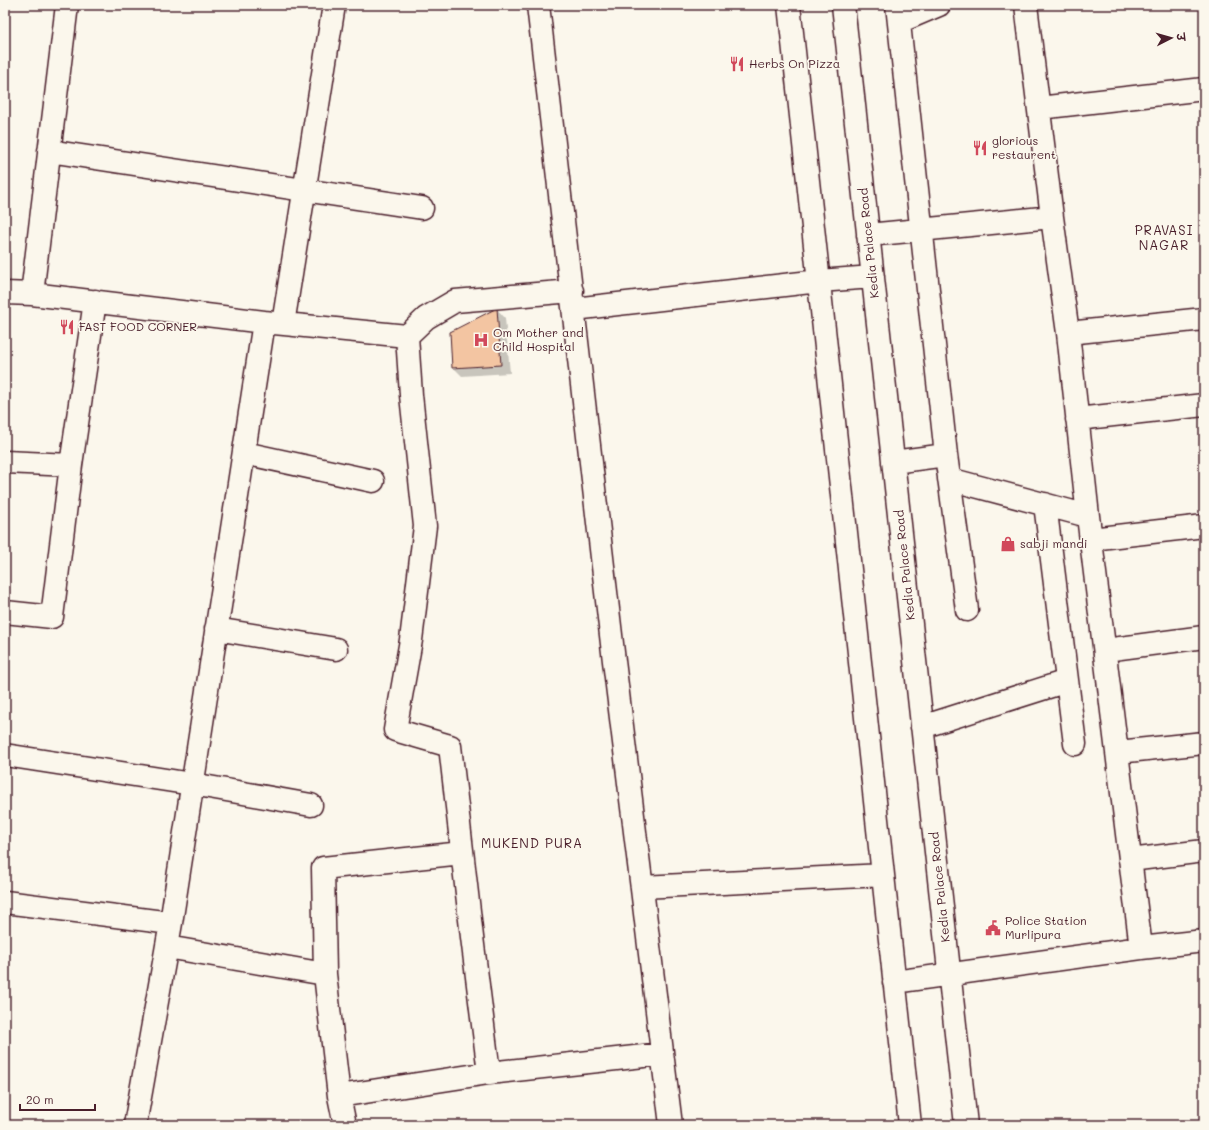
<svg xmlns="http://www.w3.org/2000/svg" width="1209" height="1130" viewBox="0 0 1209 1130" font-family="Mali,'Playpen Sans Deva',sans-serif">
	<rect width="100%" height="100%" fill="#fbf7ec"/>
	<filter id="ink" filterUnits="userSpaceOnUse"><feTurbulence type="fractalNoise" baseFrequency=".025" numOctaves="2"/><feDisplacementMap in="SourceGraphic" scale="8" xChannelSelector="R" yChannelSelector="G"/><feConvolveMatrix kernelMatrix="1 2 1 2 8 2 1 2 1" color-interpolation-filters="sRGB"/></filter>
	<g filter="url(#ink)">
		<path fill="#0003" d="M497,309L505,318L510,373L462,376L453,367Z"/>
		<path fill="#f3c5a2" stroke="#4a1f2b" d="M497,308L501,365L452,368L450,332Z"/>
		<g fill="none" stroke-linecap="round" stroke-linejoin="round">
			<g stroke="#4a1f2b" stroke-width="25">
				<path id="minor" d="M538,5L614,661L671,1125
					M789,5L910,1125
					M843,5L966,1125
					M897,5L946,455L967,610
					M1026,5L1052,217L1068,333L1088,516L1141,948
					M899,22L939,5
					M1039,108L1204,89
					M49,151L422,208
					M868,235L1052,217
					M5,293L32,294L264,322
					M32,294L67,5
					M574,309L819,281L873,277
					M283,324L334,5
					M1068,333L1204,319
					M1077,419L1204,405
					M244,453L373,481
					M5,462L71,465
					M893,462L946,455
					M949,479L1088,516
					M1045,504L1075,744
					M1091,539L1204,526
					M5,612L52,617L71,465L95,301
					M216,629L336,649
					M1105,650L1204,637
					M922,727L1067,681
					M1118,752L1204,743
					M5,755L192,784L311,805
					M1130,860L1204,851
					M642,887L883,875
					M5,902L171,923
					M167,947L325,974
					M894,982L1141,948L1204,941
					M489,1073L472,937L450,746L395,730L411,640L425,526L411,395L407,336L426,318L455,301L572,291
					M339,1096L489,1073L662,1054
					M135,1125L171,923L264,322L407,336
					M345,1125L339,1096L325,974L323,868L462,853"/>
			</g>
			<use href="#minor" stroke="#fbf7ec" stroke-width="22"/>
		</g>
	</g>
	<defs>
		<g id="restaurant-bare" transform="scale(1.2)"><path d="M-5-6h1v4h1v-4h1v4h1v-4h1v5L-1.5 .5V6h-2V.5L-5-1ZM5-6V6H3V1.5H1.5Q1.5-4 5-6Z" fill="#d1495b" stroke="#fbf7ec" stroke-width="2.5" paint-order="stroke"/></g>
		<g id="hospital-bare" transform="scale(1.2)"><path d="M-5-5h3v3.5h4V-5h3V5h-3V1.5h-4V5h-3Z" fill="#d1495b" stroke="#fbf7ec" stroke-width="2.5" paint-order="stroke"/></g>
		<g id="shop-bare" transform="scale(1.2)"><path d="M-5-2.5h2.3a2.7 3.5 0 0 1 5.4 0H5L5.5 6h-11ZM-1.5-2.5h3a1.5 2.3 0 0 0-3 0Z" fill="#d1495b" stroke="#fbf7ec" stroke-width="2.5" paint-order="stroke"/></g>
		<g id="civic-bare" transform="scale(1.2)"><path d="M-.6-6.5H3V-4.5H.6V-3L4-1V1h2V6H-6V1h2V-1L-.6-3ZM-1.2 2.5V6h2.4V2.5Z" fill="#d1495b" stroke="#fbf7ec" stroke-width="2.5" paint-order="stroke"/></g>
	</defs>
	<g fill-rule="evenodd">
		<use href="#restaurant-bare" x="737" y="64"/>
		<use href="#restaurant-bare" x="980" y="148"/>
		<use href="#restaurant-bare" x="67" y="327"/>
		<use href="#hospital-bare" x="481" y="340"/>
		<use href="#shop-bare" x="1008" y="544"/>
		<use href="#civic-bare" x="993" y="928"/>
	</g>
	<g text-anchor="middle" stroke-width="3.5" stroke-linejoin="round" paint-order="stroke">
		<g font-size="12" fill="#4a1f2b" stroke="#fbf7ec" text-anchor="start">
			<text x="749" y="68">Herbs On Pizza</text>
			<text x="992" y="145">glorious<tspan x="992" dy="14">restaurent</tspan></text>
			<text x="79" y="331">FAST FOOD CORNER</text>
			<text x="493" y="337">Om Mother and<tspan x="493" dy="14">Child Hospital</tspan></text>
			<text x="1020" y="548">sabji mandi</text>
			<text x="1005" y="925">Police Station<tspan x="1005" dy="14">Murlipura</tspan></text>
		</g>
		<g font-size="12" fill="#4a1f2b" stroke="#fbf7ec">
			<text transform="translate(869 243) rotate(-96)" y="4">Kedia Palace Road</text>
			<text transform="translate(905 565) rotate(-96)" y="4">Kedia Palace Road</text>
			<text transform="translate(940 887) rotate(-96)" y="4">Kedia Palace Road</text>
		</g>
		<g font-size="13" letter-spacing="1" fill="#4a1f2b" stroke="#fbf7ec">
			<text x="1164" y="235">PRAVASI<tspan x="1164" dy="15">NAGAR</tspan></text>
			<text x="532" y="848">MUKEND PURA</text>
		</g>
	</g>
	<rect width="1209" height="1130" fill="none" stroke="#fbf7ec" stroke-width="20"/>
	<rect x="10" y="10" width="1189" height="1110" fill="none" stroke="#4a1f2b" stroke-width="1.5" filter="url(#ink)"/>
	<g transform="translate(1171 38) rotate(84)" stroke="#fbf7ec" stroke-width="3" paint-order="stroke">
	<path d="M0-3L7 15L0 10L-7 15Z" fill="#4a1f2b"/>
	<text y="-6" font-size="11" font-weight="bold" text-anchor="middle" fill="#4a1f2b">उ</text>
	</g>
	<path d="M20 1104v6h75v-6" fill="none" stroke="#4a1f2b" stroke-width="2"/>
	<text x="26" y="1104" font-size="12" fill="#4a1f2b" stroke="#fbf7ec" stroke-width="3" paint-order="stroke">20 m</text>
</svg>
